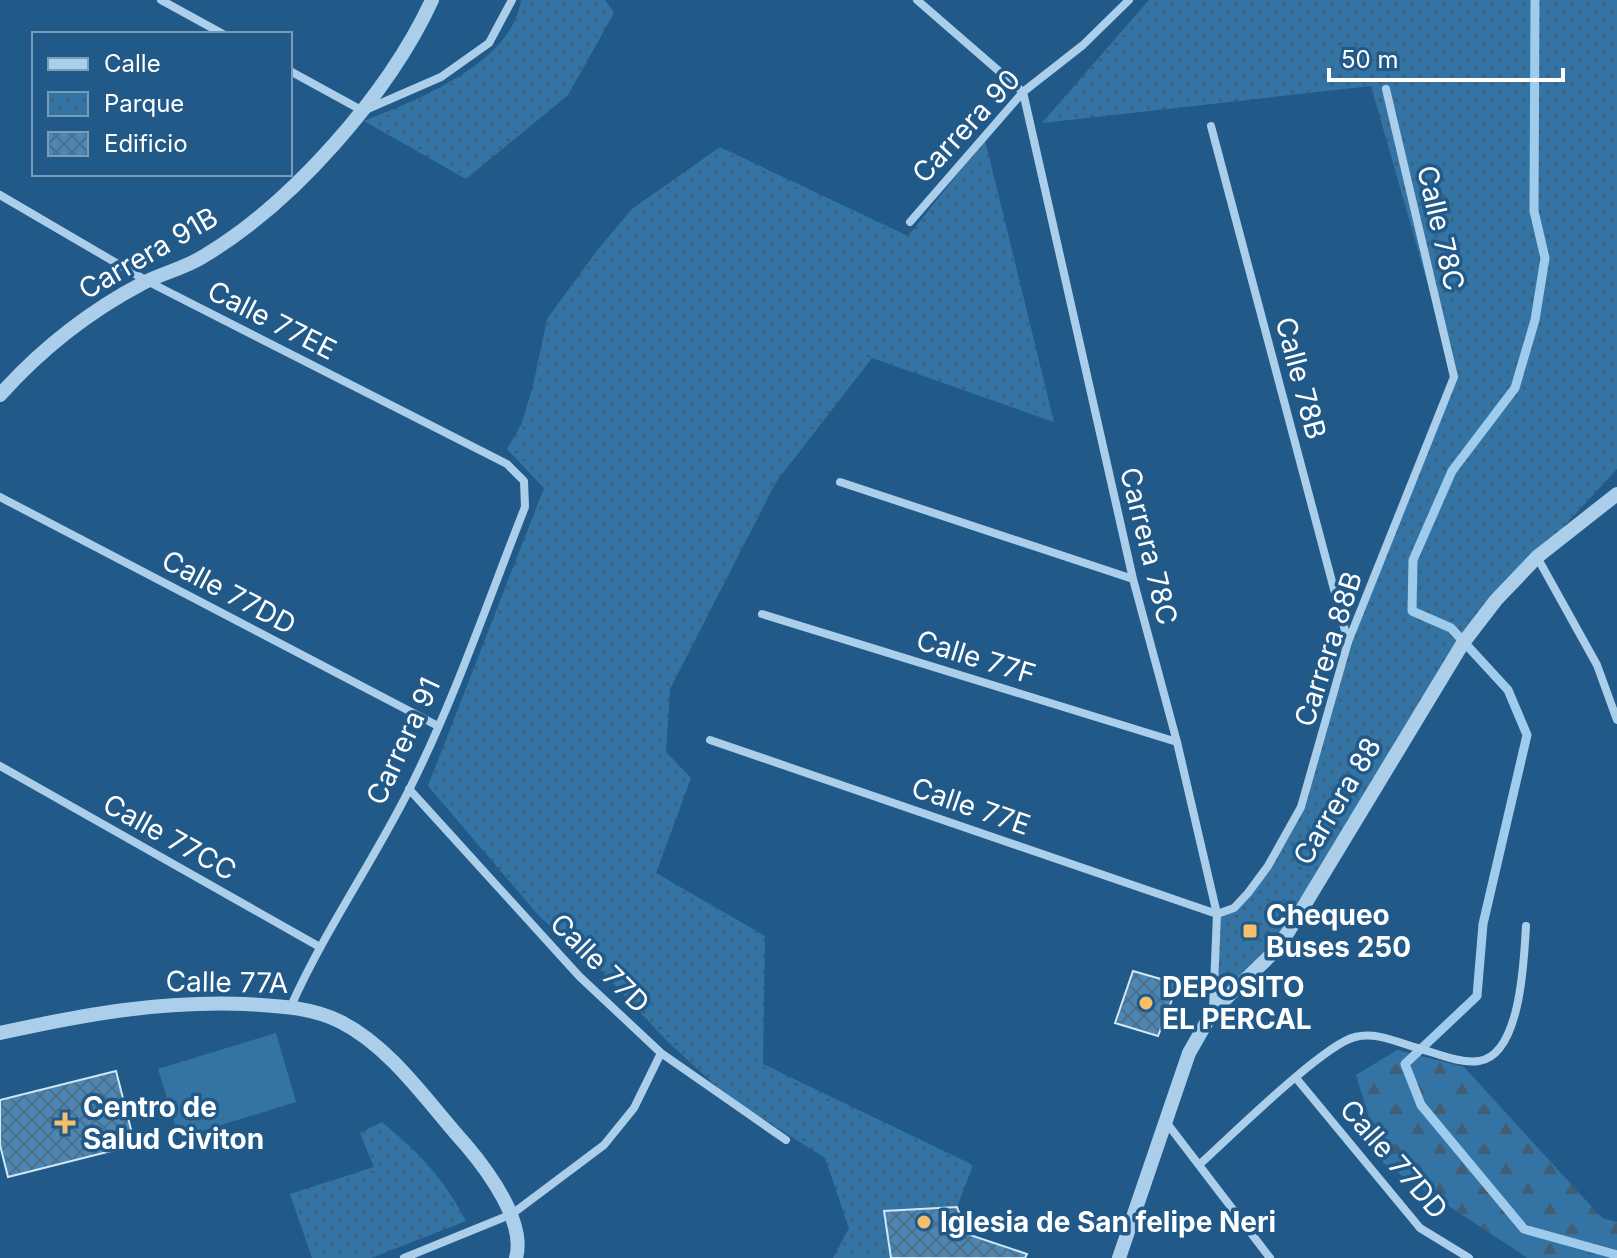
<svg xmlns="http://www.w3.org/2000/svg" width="1617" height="1258" viewBox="0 0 1617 1258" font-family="Inter,sans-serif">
	<defs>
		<pattern id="forest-firs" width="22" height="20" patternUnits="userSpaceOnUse" patternTransform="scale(2)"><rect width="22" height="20" fill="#3474a5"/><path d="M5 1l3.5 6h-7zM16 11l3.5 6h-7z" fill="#415e74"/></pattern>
		<pattern id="park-dots" width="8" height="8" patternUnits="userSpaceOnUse" patternTransform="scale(2)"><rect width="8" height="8" fill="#3474a5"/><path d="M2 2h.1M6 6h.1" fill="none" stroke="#415e74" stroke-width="1.8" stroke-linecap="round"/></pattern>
		<pattern id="building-cross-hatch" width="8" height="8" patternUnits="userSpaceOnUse" patternTransform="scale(2)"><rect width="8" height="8" fill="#4d86b2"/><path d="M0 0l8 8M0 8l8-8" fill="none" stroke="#4d6f89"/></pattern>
	</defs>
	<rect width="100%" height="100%" fill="#215a88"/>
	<path fill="#3474a5" d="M276,1033L296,1102L179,1138L158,1069Z"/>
	<path fill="url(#forest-firs)" d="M1397,1050L1464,1067L1602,1218L1617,1222V1258H1528L1383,1163L1356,1075Z"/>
	<path fill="url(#park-dots)" d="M521,0H605L614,13L568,95L466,179L364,121C417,100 512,64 521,0Z
		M1149,0H1617V469L1496,600L1290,929L1213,1011L1217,914L1234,908L1248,892L1301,807L1348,642L1454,376L1371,86L1042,123Z
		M985,140L1054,422L872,358L776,482L670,689L666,752L691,778L656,873L765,936L763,1064L973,1165L957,1207L884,1211L891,1258H833L849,1228L825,1158L726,1095L667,1041L595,964L540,917L428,786L544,488L507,449L521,425L533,386L547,319L599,248L632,209L720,147L908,236Z
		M382,1122C420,1154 443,1177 466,1221L371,1258H312L290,1194L374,1167L360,1133Z"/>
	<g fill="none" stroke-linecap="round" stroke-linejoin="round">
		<path stroke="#9fcbec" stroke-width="9" d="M1535,0L1534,211L1545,258L1535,320L1515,388L1452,471L1413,560L1412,611L1451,628L1508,690L1527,735L1483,924L1477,996L1405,1064L1421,1105L1524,1229L1617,1255"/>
	</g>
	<path fill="url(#building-cross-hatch)" stroke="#d0e7f8" stroke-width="2" d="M1133,971L1178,984L1158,1036L1115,1023Z
		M116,1071L135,1145L8,1177L0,1145V1100Z
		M957,1207L967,1234L1027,1254L1025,1258H891L884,1211Z"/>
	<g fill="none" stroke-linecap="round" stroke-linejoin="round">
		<path stroke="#abcfea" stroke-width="8" d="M161,0L223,34
			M917,0L1023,92L1133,579L1177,742L1217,914L1213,1010
			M290,71L363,111L441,77L489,43L512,0
			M1211,126L1348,642
			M0,195L147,281L507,464L524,481L525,507C488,601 455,698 410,788C373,862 325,930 291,1006
			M910,222L1023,92L1083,45L1129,0
			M840,482L1133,579
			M0,497L438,726
			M1537,557L1597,665L1617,720
			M762,614L1177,742
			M710,740L1217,914L1234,908L1248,893L1268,866L1301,807L1348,642L1454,377L1386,89
			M0,766L318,946
			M409,789L579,976L661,1053L786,1140
			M1296,1078L1420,1228L1469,1258
			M1166,1122L1270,1258
			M1200,1164C1229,1138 1324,1044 1355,1037C1375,1032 1395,1041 1414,1047C1434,1052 1459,1064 1479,1061C1521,1055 1524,959 1526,926
			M404,1258L512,1214L604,1145L634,1108L661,1053"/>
		<path stroke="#abcfea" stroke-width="14" d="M0,395C42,348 88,312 143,283C163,273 185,268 204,256C293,203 389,93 432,0
			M0,1033C86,1014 158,1001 246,1004C278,1006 312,1007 341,1022C392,1048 428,1103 466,1145C488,1171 526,1222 516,1258
			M1119,1258L1189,1053L1213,1011L1275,951L1290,929L1463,643L1496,600L1537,557L1617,494"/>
	</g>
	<g fill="#f7bf6c" stroke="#215a88" stroke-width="3">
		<rect x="1242" y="923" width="16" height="16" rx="4"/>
		<circle cx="1146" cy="1003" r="8"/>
		<path d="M61 1111h8v8h8v8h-8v8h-8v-8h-8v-8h8z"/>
		<circle cx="924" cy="1222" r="8"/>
	</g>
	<g text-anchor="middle" stroke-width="7" stroke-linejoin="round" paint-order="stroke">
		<g font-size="28" fill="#fff" stroke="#215a88">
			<text transform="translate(966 126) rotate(-47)" y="10">Carrera 90</text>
			<text transform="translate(1441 228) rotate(77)" y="10">Calle 78C</text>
			<text transform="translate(148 253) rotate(-30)" y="10">Carrera 91B</text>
			<text transform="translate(272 320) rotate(27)" y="10">Calle 77EE</text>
			<text transform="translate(1301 378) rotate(75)" y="10">Calle 78B</text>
			<text transform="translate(1149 546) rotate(76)" y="10">Carrera 78C</text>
			<text transform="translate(229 592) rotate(28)" y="10">Calle 77DD</text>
			<text transform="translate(1328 649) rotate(-72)" y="10">Carrera 88B</text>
			<text transform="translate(976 657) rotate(17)" y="10">Calle 77F</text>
			<text transform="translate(403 741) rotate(-65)" y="10">Carrera 91</text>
			<text transform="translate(1337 801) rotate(-59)" y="10">Carrera 88</text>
			<text transform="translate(971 806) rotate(19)" y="10">Calle 77E</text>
			<text transform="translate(170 837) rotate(29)" y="10">Calle 77CC</text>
			<text transform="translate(600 963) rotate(45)" y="10">Calle 77D</text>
			<text transform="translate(227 982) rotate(1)" y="10">Calle 77A</text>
			<text transform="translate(1394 1159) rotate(49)" y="10">Calle 77DD</text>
		</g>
		<g font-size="28" font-weight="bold" fill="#fff" stroke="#215a88" text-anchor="start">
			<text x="1266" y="925">Chequeo<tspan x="1266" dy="32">Buses 250</tspan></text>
			<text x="1162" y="997">DEPOSITO<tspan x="1162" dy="32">EL PERCAL</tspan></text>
			<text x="83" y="1117">Centro de<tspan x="83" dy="32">Salud Civiton</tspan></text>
			<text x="940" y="1232">Iglesia de San felipe Neri</text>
		</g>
	</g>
	<rect x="32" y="32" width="260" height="144" fill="#215a88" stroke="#7a9cb8" stroke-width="2"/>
	<rect x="48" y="58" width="40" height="12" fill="#abcfea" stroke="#7a9cb8" stroke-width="2"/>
	<text x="104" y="72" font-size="24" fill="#ffffff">Calle</text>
	<rect x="48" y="92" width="40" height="24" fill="url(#park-dots)" stroke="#7a9cb8" stroke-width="2"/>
	<text x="104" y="112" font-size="24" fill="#ffffff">Parque</text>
	<rect x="48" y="132" width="40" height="24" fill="url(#building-cross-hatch)" stroke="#7a9cb8" stroke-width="2"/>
	<text x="104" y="152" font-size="24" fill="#ffffff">Edificio</text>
	<path d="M1329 68v12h234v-12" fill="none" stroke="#ffffff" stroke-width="4"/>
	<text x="1341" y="68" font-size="24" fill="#ffffff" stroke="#215a88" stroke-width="6" paint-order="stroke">50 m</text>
</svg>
